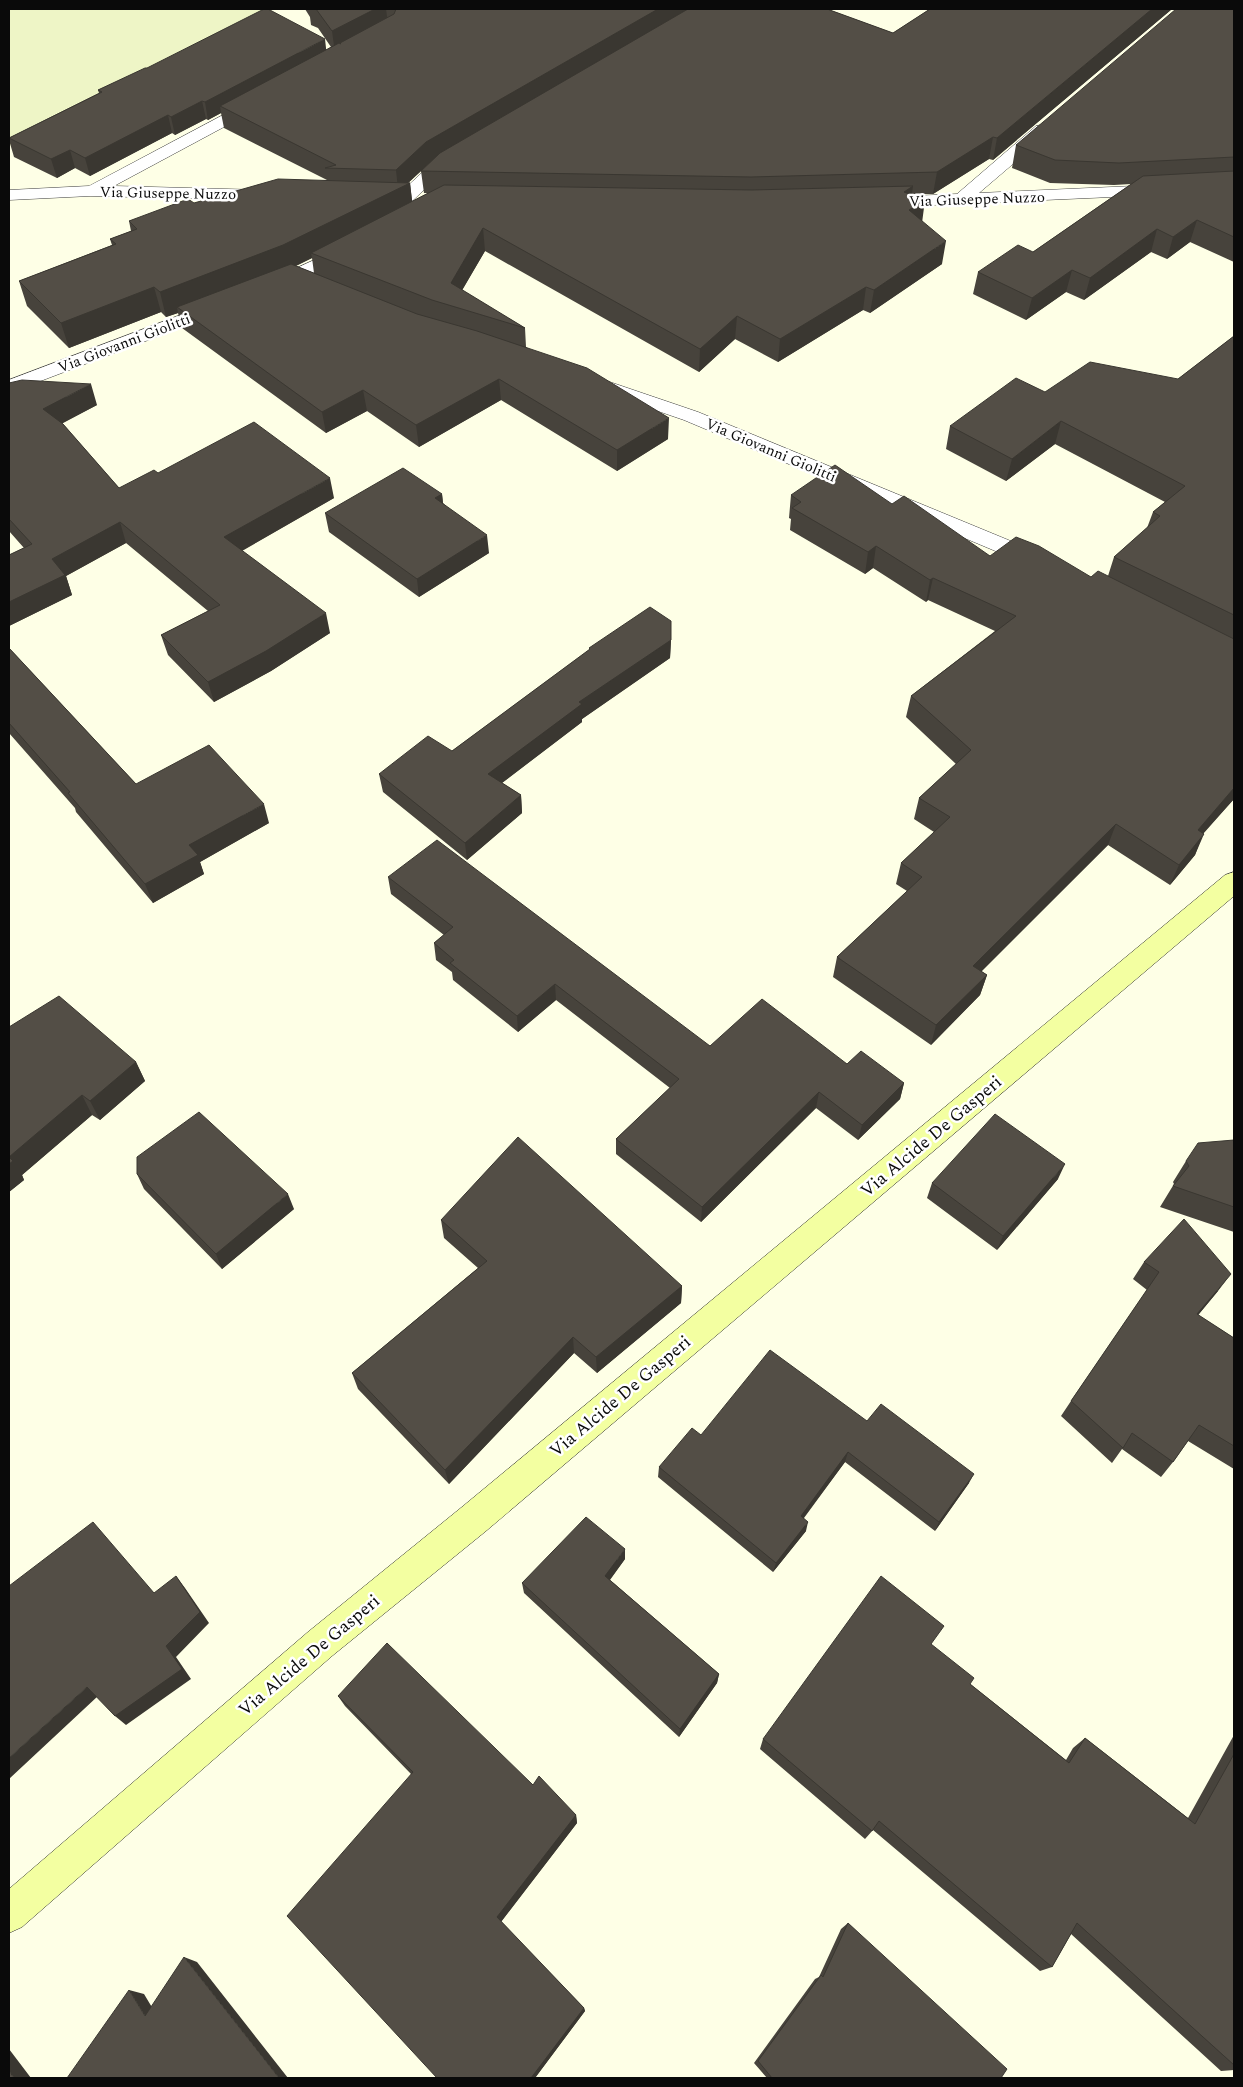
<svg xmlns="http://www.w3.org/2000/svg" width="1243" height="2087" viewBox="0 0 1243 2087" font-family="Spectral,serif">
	<rect width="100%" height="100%" fill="#feffe6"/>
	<path fill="#eef5c6" d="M9,9H274L9,146Z"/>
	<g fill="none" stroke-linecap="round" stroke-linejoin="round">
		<g stroke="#3d3d3d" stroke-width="1">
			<path id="minor" d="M257,97L263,98L265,102L263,106L114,186L262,190L268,191L271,195L268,199L262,200L90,196L9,200V190L89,186Z
				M1042,125L1048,126L1050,130L1048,134L979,193L1157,185L1163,186L1166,190L1163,194L1157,195L887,207L881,206L878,202L881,198L887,197L957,194L1036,126Z
				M451,156L457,157L460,161L457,165L441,174L410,203L404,204L398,203L395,199L398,195L429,166Z
				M347,245L353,246L356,250L353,254L310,276L325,281L327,285L325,289C314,292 292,285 286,276L288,272Z
				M215,302L222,304L224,308L222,312L9,393V380Z
				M601,379L698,412L1047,556L1050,561L1047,566L1039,568L1031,566L684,420L594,389L591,385L594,381Z"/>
		</g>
		<g stroke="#2c2c2c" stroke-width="1">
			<path id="secondary" d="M1234,872V896L486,1531L332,1656L22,1927L9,1933V1889L308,1632L462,1507L1225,875Z"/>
		</g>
		<use href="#minor" fill="#fff" fill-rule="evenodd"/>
		<use href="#secondary" fill="#f3ffa1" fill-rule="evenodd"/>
	</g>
	<path fill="#47433c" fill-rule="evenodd" d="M305,9H827L893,33L930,9H1172L993,160L989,159L933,194H912L922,221L942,264L870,313L863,310L778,362L735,339L699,372L485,251L462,290L525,328L526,347L668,439L617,471L501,400L419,447L367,411L326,433L182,328L178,313L166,317L161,312L69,348L27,306L19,281L112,245L110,239L131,231L129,221L194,203L327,180L224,128L221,113L208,120L206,119L175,135L172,133L90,176L75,168L57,178L14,157L9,140V138L99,93L98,90L147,68L326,50L331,47L318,28L311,25L310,17ZM429,164L421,171L424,193H428L412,202L410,183H408ZM312,258L314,273L296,266Z
		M1234,9V262L1190,242L1167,259L1151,252L1084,300L1066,292L1026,320L973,294L978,272L1033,252L1131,184L1114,185L1050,183L1012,168L1016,145Z
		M1234,336V799L1203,833L1195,855L1170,885L1108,845L981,971L987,975L980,995L931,1045L833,977L837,957L907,891L896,884L901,863L934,832L914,819L919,798L956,764L906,717L911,696L995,631L928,600L926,602L873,568L865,574L790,530L791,519L789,518L791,495L892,504L990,556L1091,577L1108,576L1114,557L1147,528L1153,512L1165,502L1055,444L1006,481L946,449L950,426L1045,392L1178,379Z
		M9,383L97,405L62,423L119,488L158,473L334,498L242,551L330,633L271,671L214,702L168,655L161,635L208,611L126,543L66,576L72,595L9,626V555L24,548L9,531Z
		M442,494L443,503L489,553L419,597L329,532L325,513Z
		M671,640L670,658L582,719V722L502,783L521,795L522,813L467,860L383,792L379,774L452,751L589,650V648Z
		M9,648L136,784L269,823L200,862L204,874L153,903L76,812L75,808L9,733Z
		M388,877L710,1046L847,1064L904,1083L900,1099L858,1140L816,1108L701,1222L616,1154V1139L670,1088L556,1000L518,1032L453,980L452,972L436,960L434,943L444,935L391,894Z
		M9,1027L136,1062L145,1081L100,1120L92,1115L22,1175L24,1180L9,1192Z
		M1234,1140V1232L1160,1207L1174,1184L1173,1182L1186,1161Z
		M137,1174L294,1209L222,1269L144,1189Z
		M1058,1179L997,1250L927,1198L932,1183Z
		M441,1220L682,1286L681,1303L597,1373L574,1353L449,1484L358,1389L352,1373L478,1268L444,1238Z
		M1144,1262L1218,1291L1198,1315L1234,1338V1469L1188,1441L1173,1462L1161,1477L1122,1449L1112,1463L1061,1416L1071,1401L1147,1290L1133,1279Z
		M867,1421L969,1483L935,1531L845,1462L804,1518L806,1531L773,1572L658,1477L659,1467L701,1435Z
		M625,1559L610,1580L719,1674L717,1683L679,1737L524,1593L522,1583Z
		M931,1645L970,1684L1066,1760L1073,1748L1085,1738L1188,1818L1234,1735V2070L1221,2071L1071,1934L1052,1967L1040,1971L873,1830L865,1839L760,1749L763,1739Z
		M338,1696L533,1785L576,1815L577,1823L501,1922L584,2008L585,2011L535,2078H437L411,1774L345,1706Z
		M848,1923L1001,2078H767L754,2063L815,1979L819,1977L841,1929Z"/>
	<path fill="#3a3731" d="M375,9H386L388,24L335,53L332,31Z
		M658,9H695L428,164L406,185L410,183L413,208L311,253L312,258L287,270L177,307L178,313L166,317L160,292L398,189L396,170L426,142Z
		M1152,9H1172L993,160L997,138Z
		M325,39L327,57L220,106L221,113L208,120L205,102Z
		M202,101L206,119L175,135L171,117Z
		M168,115L172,133L90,176L85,158Z
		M993,137L989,159L933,194L937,172Z
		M70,150L75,168L57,178L51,159Z
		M913,186L910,208L904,192Z
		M925,200L922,223L909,210Z
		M1197,220L1190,242L1167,259L1173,237Z
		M483,228L485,251L453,306L451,283Z
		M1157,229L1151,252L1084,300L1090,278Z
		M946,241L942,264L870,313L874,290Z
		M1072,270L1066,292L1026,320L1032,298Z
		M154,287L161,312L69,348L61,323Z
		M866,287L863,310L778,362L780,339Z
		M737,316L735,339L699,372L700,349Z
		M499,379L501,400L419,447L416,425Z
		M91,384L97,405L50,430L43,409Z
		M363,390L367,411L326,433L322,412Z
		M669,418L668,439L617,471V450Z
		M1061,421L1055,444L1006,481L1012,459Z
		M330,478L334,498L229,558L224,537Z
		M442,494L444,513L435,498Z
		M120,522L126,543L66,576L72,595L9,626V602L52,559Z
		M487,535L489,553L419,597L417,579Z
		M876,546L873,568L865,574L868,552Z
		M933,578L928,600L926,602L930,580Z
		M326,613L330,633L271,671L214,702L208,682Z
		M671,640L670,658L582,719V722L490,792L488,774L579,702Z
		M1234,788V799L1188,851L1198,830Z
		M521,795L522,813L467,860L465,843Z
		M264,804L269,823L200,862L204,874L153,903L145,884L189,845Z
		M1116,824L1108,845L967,986L973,966Z
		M1204,834L1195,855L1170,885L1179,865Z
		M987,975L980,995L931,1045L936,1025Z
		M555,984L556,1000L518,1032L517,1016Z
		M136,1062L145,1081L100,1120L90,1101Z
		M904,1083L900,1099L858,1140L862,1125Z
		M819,1092L816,1108L701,1222L702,1207Z
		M82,1095L92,1115L22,1175L24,1180L9,1192V1157Z
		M1065,1164L1058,1179L997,1250L1003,1236Z
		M288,1194L294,1209L222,1269L216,1254Z
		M1231,1274L1218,1291L1185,1331L1197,1314Z
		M682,1286L681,1303L597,1373L596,1357Z
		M573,1337L574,1353L449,1484L445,1470Z
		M848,1452L845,1462L798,1525L801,1516Z
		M974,1474L969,1483L935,1531L939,1522Z
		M808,1522L806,1531L773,1572L776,1563Z
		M625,1549V1559L605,1586V1576Z
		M176,1576L185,1588L209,1623L176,1657L191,1679L126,1725L115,1716L166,1646Z
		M719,1674L717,1683L679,1737L680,1729Z
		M87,1687L98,1696L9,1779V1758Z
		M576,1815L577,1823L500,1923L497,1917Z
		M184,1957L197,1962L288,2078H279Z
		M129,1990L144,1994L159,2019L145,2016Z
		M584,2008L585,2011L535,2078H531Z
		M9,2049L31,2078H14L9,2071Z"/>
	<path fill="#534e46" stroke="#3a3731" d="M264,9H268L325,39L205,102L202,101L171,117L168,115L85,158L70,150L51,159L9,138L102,92L98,90L145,68H147Z
		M316,9H375L332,31Z
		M396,9H658L426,142L396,170L325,168L336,165L220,106L339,43L341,44L340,43L394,14Z
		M688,9H827L893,33L930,9H1152L997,138L993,137L937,172L751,177L421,171L440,153Z
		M1176,9H1234V157L1119,163L1055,160L1016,145Z
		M1234,171V237L1197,220L1173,237L1157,229L1090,278L1072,270L1032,298L978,272L1018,245L1033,252L1143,176Z
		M278,179L410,183L283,245L160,292L154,287L61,323L19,281L116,244L110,239L137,229L129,221L188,199L194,203Z
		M444,185L752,190L913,186L904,192L925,200L909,210L946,241L874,290L866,287L780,339L737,316L700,349L483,228L451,283L525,328L432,300L311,253Z
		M291,264L417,314L477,331L587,368L669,418L617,450L499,379L416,425L363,390L322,412L177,307Z
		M1234,336V615L1114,557L1160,516L1153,512L1185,486L1061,421L1012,459L950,426L1016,378L1045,392L1090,362L1178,379Z
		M22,380L91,384L43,409L63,424L119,488L154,470L158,473L254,422L330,478L224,537L326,613L266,651L208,682L161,635L220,605L120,522L52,559L65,575L9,602V555L32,544L9,519V383Z
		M835,465L892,504L904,496L990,556L1016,537L1039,546L1091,577L1098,571L1234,639V788L1198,830L1204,834L1179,865L1116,824L973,966L987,975L936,1025L837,957L922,877L901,863L950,817L919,798L971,750L911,696L1016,616L933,578L930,580L876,546L868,552L792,508L801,502L791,495Z
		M403,468L442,494L435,498L487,535L417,579L325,513Z
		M650,607L671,621V640L579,702L582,704L488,774L521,795L465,843L379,774L428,736L452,751L590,649L589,648Z
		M9,648L136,784L209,745L264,804L189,845L198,855L145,884L68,793L70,792L9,723Z
		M437,840L710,1046L762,999L847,1064L861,1051L904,1083L862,1125L819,1092L702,1207L616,1139L679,1079L555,984L517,1016L450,963L454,960L434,943L453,927L388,877Z
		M59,996L136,1062L90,1101L82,1095L9,1157L13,1161L9,1164V1027Z
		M199,1112L288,1194L216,1254L137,1174V1157Z
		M995,1114L1065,1164L1003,1236L932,1183Z
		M518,1137L682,1286L596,1357L573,1337L445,1470L352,1373L487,1261L441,1220Z
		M1234,1140V1207L1173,1186L1189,1166L1186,1161L1198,1143Z
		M1184,1219L1231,1274L1197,1314L1234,1338V1446L1199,1425L1173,1462L1132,1433L1123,1448L1071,1401L1159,1272L1144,1262Z
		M770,1350L867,1421L881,1404L974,1474L939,1522L848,1452L801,1516L808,1522L776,1563L659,1467L692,1428L701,1435Z
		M586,1517L625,1549L605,1576L719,1674L680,1729L522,1583Z
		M93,1522L154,1593L176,1576L200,1612L166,1646L182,1669L115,1716L87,1687L9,1758V1586Z
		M881,1576L944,1626L931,1644L974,1678L970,1684L1069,1763L1085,1738L1195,1824L1234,1754V2065L1077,1923L1052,1967L879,1821L872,1831L763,1739Z
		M387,1643L533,1785L539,1776L576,1815L497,1917L584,2008L531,2078H437L287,1916L413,1772L338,1696Z
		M848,1923L1007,2069L1001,2078H772L758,2061L821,1975L823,1977Z
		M184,1957L279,2078H67L129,1990L145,2016Z
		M9,2071L14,2078H9Z"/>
	<g text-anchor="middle" stroke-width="5" stroke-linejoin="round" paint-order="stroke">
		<g font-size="15" fill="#0a0a0a" stroke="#fff">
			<text transform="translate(168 193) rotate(1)" y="5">Via Giuseppe Nuzzo</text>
			<text transform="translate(977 199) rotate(-2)" y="5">Via Giuseppe Nuzzo</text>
			<text transform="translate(124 343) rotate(-21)" y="5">Via Giovanni Giolitti</text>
			<text transform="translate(771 450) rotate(23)" y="5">Via Giovanni Giolitti</text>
		</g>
		<g font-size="18" fill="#0a0a0a" stroke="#fff">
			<text transform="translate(931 1136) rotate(-40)" y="6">Via Alcide De Gasperi</text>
			<text transform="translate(620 1396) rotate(-40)" y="6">Via Alcide De Gasperi</text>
			<text transform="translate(309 1655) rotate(-40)" y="6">Via Alcide De Gasperi</text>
		</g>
	</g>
	<rect width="1243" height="2087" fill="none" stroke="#0a0a0a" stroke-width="20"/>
</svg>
